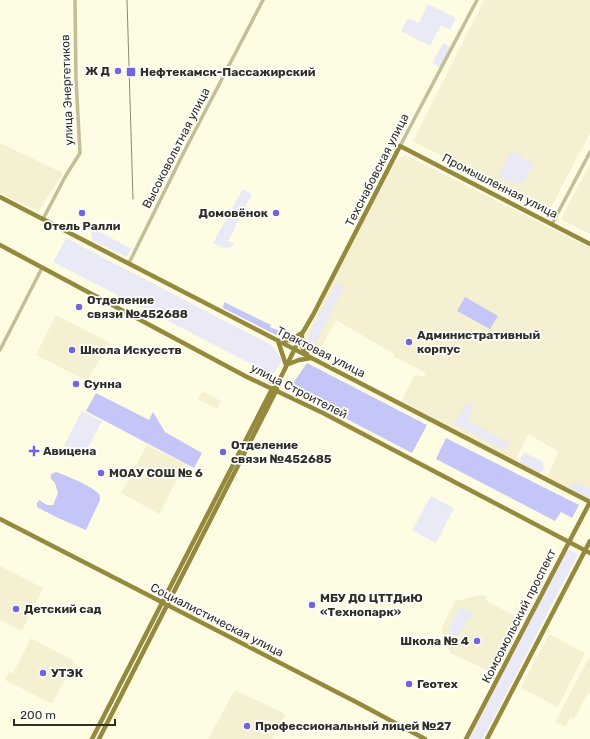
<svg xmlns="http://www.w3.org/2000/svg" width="590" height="739" viewBox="0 0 590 739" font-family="Rubik,sans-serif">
	<rect width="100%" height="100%" fill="#fffce4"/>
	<path fill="#f4f0d1" d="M484,0H590V133L549,211L413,141Z
		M0,143L63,173L39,211L0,193Z
		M405,155L590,248V500L547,477L559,452L528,434L515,461L401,401L415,375L424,376L426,373L393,356L394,354L336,320L316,357L305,350L303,342L305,337L392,165L399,158Z
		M590,164V234L561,219Z
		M56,315L108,342L109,344L87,381L36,355Z
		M202,391L221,401L217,409L198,399Z
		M147,445L185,464L159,514L121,493Z
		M0,566L43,588L22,631L0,620Z
		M480,595L486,596V600L518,618L493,673L450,653L441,629L455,601Z
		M549,634L585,653L558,707L521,688Z
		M31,638L74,661L52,704L5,680L9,672L13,673Z
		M590,656V694L588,693L574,719L571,717L566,726H564L555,722Z
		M235,690L285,714L272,739H208Z"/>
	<path fill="#e9eaf6" d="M428,4L456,18L450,30L441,25L430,46L401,31L408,18L419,23Z
		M443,43L451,47L440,68L432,63Z
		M512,150L522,156V158L533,163L525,181C513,184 508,184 498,176Z
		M243,189L252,194L228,241L234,244L232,247L223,248L213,243Z
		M90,227L132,249L126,257L92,240Z
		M66,238L273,346L282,360L273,375L53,262Z
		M337,283L344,287L311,351L307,349C306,333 329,298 337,283Z
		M468,402L474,404L468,421L511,444L504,449L498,447L454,424Z
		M82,411L102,421L84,456L64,446Z
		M525,453L543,462L544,466L542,472L539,473L520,463L521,456Z
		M573,482L590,488V495L588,498H586L569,490Z
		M431,496L454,508L436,543L412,530Z
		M567,549L578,554L483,739H469Z
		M460,607L473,614L470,620L468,619L458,637L448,631Z"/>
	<path fill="#c5c6f8" d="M465,297L498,316L490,329L457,311Z
		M224,302L271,325L270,327L289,335L285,339L280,337L223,308Z
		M307,363L427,425L412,453L289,389Z
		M96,393L149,420L153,412L165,432L202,453L194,468L86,411Z
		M446,438L579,505L572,518L561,512L555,521L436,459Z
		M56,472C65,475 94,487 99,494C100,496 100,497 100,500L86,530L58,518L37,507V503L39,500L47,505H53L58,493L55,483L51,479V474Z"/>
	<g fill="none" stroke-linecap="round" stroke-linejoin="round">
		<path stroke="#c3be97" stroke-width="3.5" d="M400,146L477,0
			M43,219L65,177L80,153L76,79L75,0
			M552,224L590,152
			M129,263L186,148L263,0
			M0,350L42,268"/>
		<path stroke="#94893c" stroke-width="4.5" d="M0,197L590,502
			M0,245L247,377L323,413L590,553
			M302,337V347L307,354
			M286,365L278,341L291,340L302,333
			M286,365L299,360L311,358
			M0,519L358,703L425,739
			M92,739L272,389L279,381L303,332L313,315L400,146L590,244
			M99,739L277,389
			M466,739L590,502
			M487,739L590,541"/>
		<path stroke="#8a8878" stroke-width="1" d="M127,0L133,199"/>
	</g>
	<g fill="#7165df" stroke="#fff" stroke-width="1.5">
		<circle cx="118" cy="71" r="4"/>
		<rect x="126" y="67" width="10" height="10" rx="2"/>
		<circle cx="82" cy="213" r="4"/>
		<circle cx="276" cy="213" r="4"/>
		<circle cx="79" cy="307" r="4"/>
		<circle cx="409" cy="342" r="4"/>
		<circle cx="72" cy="350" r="4"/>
		<circle cx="76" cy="384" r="4"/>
		<path d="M32 445h4v4h4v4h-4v4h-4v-4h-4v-4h4z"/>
		<circle cx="223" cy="452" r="4"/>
		<circle cx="101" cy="473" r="4"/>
		<circle cx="312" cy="605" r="4"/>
		<circle cx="16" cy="609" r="4"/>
		<circle cx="477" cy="641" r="4"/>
		<circle cx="43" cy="673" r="4"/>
		<circle cx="409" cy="684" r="4"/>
		<circle cx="247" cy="726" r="4"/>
	</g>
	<g text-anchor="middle" stroke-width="3.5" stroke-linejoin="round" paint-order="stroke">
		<g font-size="12" font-weight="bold" fill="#302f26" stroke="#fff" text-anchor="start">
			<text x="110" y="75" text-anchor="end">Ж Д</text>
			<text x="140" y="76">Нефтекамск-Пассажирский</text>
			<text x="268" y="217" text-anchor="end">Домовёнок</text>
			<text x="82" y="230" text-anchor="middle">Отель Ралли</text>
			<text x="87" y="304">Отделение<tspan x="87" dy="14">связи №452688</tspan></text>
			<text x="417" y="339">Административный<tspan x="417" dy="14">корпус</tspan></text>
			<text x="80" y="354">Школа Искусств</text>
			<text x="84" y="388">Сунна</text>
			<text x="231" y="449">Отделение<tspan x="231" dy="14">связи №452685</tspan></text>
			<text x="43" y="455">Авицена</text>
			<text x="109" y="477">МОАУ СОШ № 6</text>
			<text x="320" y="602">МБУ ДО ЦТТДиЮ<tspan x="320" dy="14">«Технопарк»</tspan></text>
			<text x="24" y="613">Детский сад</text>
			<text x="469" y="645" text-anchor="end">Школа № 4</text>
			<text x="51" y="677">УТЭК</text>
			<text x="417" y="688">Геотех</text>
			<text x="255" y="730">Профессиональный лицей №27</text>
		</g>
		<g font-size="12" fill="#302f26" stroke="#fff">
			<text transform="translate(67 90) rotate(-92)" y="4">улица Энергетиков</text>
			<text transform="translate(176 148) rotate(-63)" y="4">Высоковольтная улица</text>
			<text transform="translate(377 170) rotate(-63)" y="4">Техснабовская улица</text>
			<text transform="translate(500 186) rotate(27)" y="4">Промышленная улица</text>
			<text transform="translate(321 352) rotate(27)" y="4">Трактовая улица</text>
			<text transform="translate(299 391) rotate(27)" y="4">улица Строителей</text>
			<text transform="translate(519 616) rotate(-63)" y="4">Комсомольский проспект</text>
			<text transform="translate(217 620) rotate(27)" y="4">Социалистическая улица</text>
		</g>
	</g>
	<path d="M14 719v6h101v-6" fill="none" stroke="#302f26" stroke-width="2"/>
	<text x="20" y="719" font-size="12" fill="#302f26" stroke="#ffffff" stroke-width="3" paint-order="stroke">200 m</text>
</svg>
